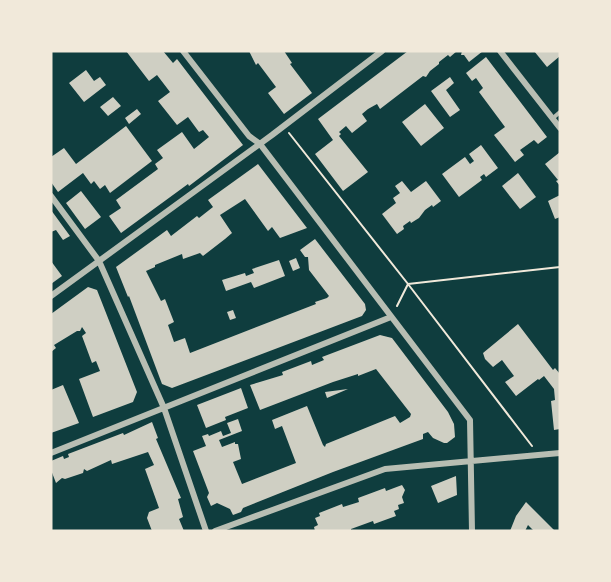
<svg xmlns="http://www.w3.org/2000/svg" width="611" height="582" viewBox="0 0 611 582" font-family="Cabin,sans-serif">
	<rect width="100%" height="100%" fill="#0f3d3e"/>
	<path fill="#cfcfc3" d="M126,51H163L173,63L177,59L243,145L189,186L188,184L121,233L109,216L121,208L116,200L158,169L155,164L163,158L157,150L182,132L194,149L209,137L203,130L199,132L188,117L177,125L158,101L170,92L157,75L149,81Z
		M249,51H284L292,63L290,64L312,93L284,114L268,93L276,87L258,63L256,65Z
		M408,51H457L450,57L448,55L439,62V64L430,71L426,77L423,76L380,109L377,104L368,109L362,114L367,121L352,133L346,126L339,132L341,134L339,136L368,172L343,191L315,154L333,140L318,119Z
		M462,51H483L469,62L464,55H461Z
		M534,51H560V56L547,67Z
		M486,57L547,137L538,144L534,140L520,150L524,155L515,162L494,135L505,127L479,92L483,88L476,78L472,81L466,73Z
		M86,70L94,81L100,77L106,85L84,102L69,83Z
		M450,77L454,83L446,90L460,110L450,117L431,91Z
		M113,97L121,106L108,116L100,107Z
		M425,104L444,128L421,146L402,122Z
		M137,109L141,114L129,124L125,118Z
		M126,126L152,161L110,193L105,185L100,189L94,181L91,184L83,173L58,192L51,182V157L64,148L76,164Z
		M481,145L498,168L486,177L484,174L480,177L482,180L459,197L442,174L465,157L470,164L474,161L469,154Z
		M560,152V186L556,181L558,180L545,164Z
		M258,164L307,228L280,238L272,227L268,231L245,199L220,215L232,233L225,239L203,256L200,253L183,259L182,254L155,265V267L146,271L161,301L165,299L174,322L168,325L174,342L185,338L190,353L316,304L315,302L327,298L329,296L309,270L308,257H305L300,250L315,239L365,304L366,310L362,316L172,388L162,384L129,296L128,297L116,267L167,230L171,236L197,216L199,218L213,207L208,200Z
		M518,173L536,197L520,209L502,186Z
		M402,181L411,192L426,181L441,201L433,207L432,205L425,210L419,218L411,223L410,221L403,226L404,229L397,234L382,214L396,203L393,198L400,193L395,186Z
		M81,191L101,217L85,229L66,203Z
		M560,195V217L555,219L548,201Z
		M51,210L70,236L63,240L56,230L51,232Z
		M296,258L300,268L293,271L289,261Z
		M279,260L285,276L254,288L251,282L226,291L222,280L245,273L246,276L254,273L252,269Z
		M51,261L62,276L51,284Z
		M88,287L97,290L137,392L133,402L93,417L79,379L100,371L96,361L92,363L82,336L86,333L82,327L80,331H77L54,345L56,348L51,352V314Z
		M233,310L236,318L230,320L227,312Z
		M518,324L553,370L555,368L560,374V429L554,430L551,401L555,400L554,389L544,376L539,380L538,379L516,396L505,382L514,376L502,360L493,367L485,359L483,353Z
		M380,335L392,338L448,412L454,424L455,437L447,443H444L433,438L428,432L423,434V439L333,472L243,508L241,512L233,515L230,509L217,503L211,506L207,497L209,493L193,451L206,446L202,436L208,434L209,436L221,431L223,436L231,433L227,423L238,419L242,431L219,440L222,447L235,442V444H238L241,459L233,462L242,484L296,463L282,426L275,429L272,420L307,406L323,445L325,447L326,444L395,416L400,423L410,417L411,414L376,369L358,376V374L333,382L260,410L250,385L283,375L282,372L311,361L312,365L324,360L322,357Z
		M63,385L79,423L51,433V390Z
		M241,388L248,408L225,417L226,420L206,428L197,405Z
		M348,389L327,398L325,392Z
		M152,422L158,438L156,439L181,498L178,499L183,517L179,519L184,531H152L147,518L149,512L159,508L145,469L154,465L148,452L112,464L111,460L87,471L84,469L83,473L65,479L62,478L56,483L51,470V461L63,456L64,459L69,457L68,454L123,433L124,435Z
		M456,476L457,495L438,503L431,486Z
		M402,485L405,490L402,497L404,503L398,505L399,509L394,511L396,516L374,524L373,521L351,529V531H315L314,527L318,525L315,518L320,516L319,513L342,504L343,507L359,502L358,498L385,488L386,491Z
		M526,502L555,531H534L528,525L525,531H510L516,516Z"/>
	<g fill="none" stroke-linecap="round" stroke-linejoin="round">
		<path stroke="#f1e9da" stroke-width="2" d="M289,133L408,284L532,446
			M397,306L408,284L560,267"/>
		<path stroke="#b8beb3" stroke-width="4" d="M553,118L560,112"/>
		<path stroke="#b8beb3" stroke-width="6" d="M183,51L249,136L260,144L470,420L472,531
			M500,51L560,128
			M51,196L99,261L164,408L206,531
			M51,296L272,135L382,51
			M51,453L391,317
			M215,531L385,469L560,453"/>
	</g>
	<rect width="611" height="582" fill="none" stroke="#f1e9da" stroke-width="105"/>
</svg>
